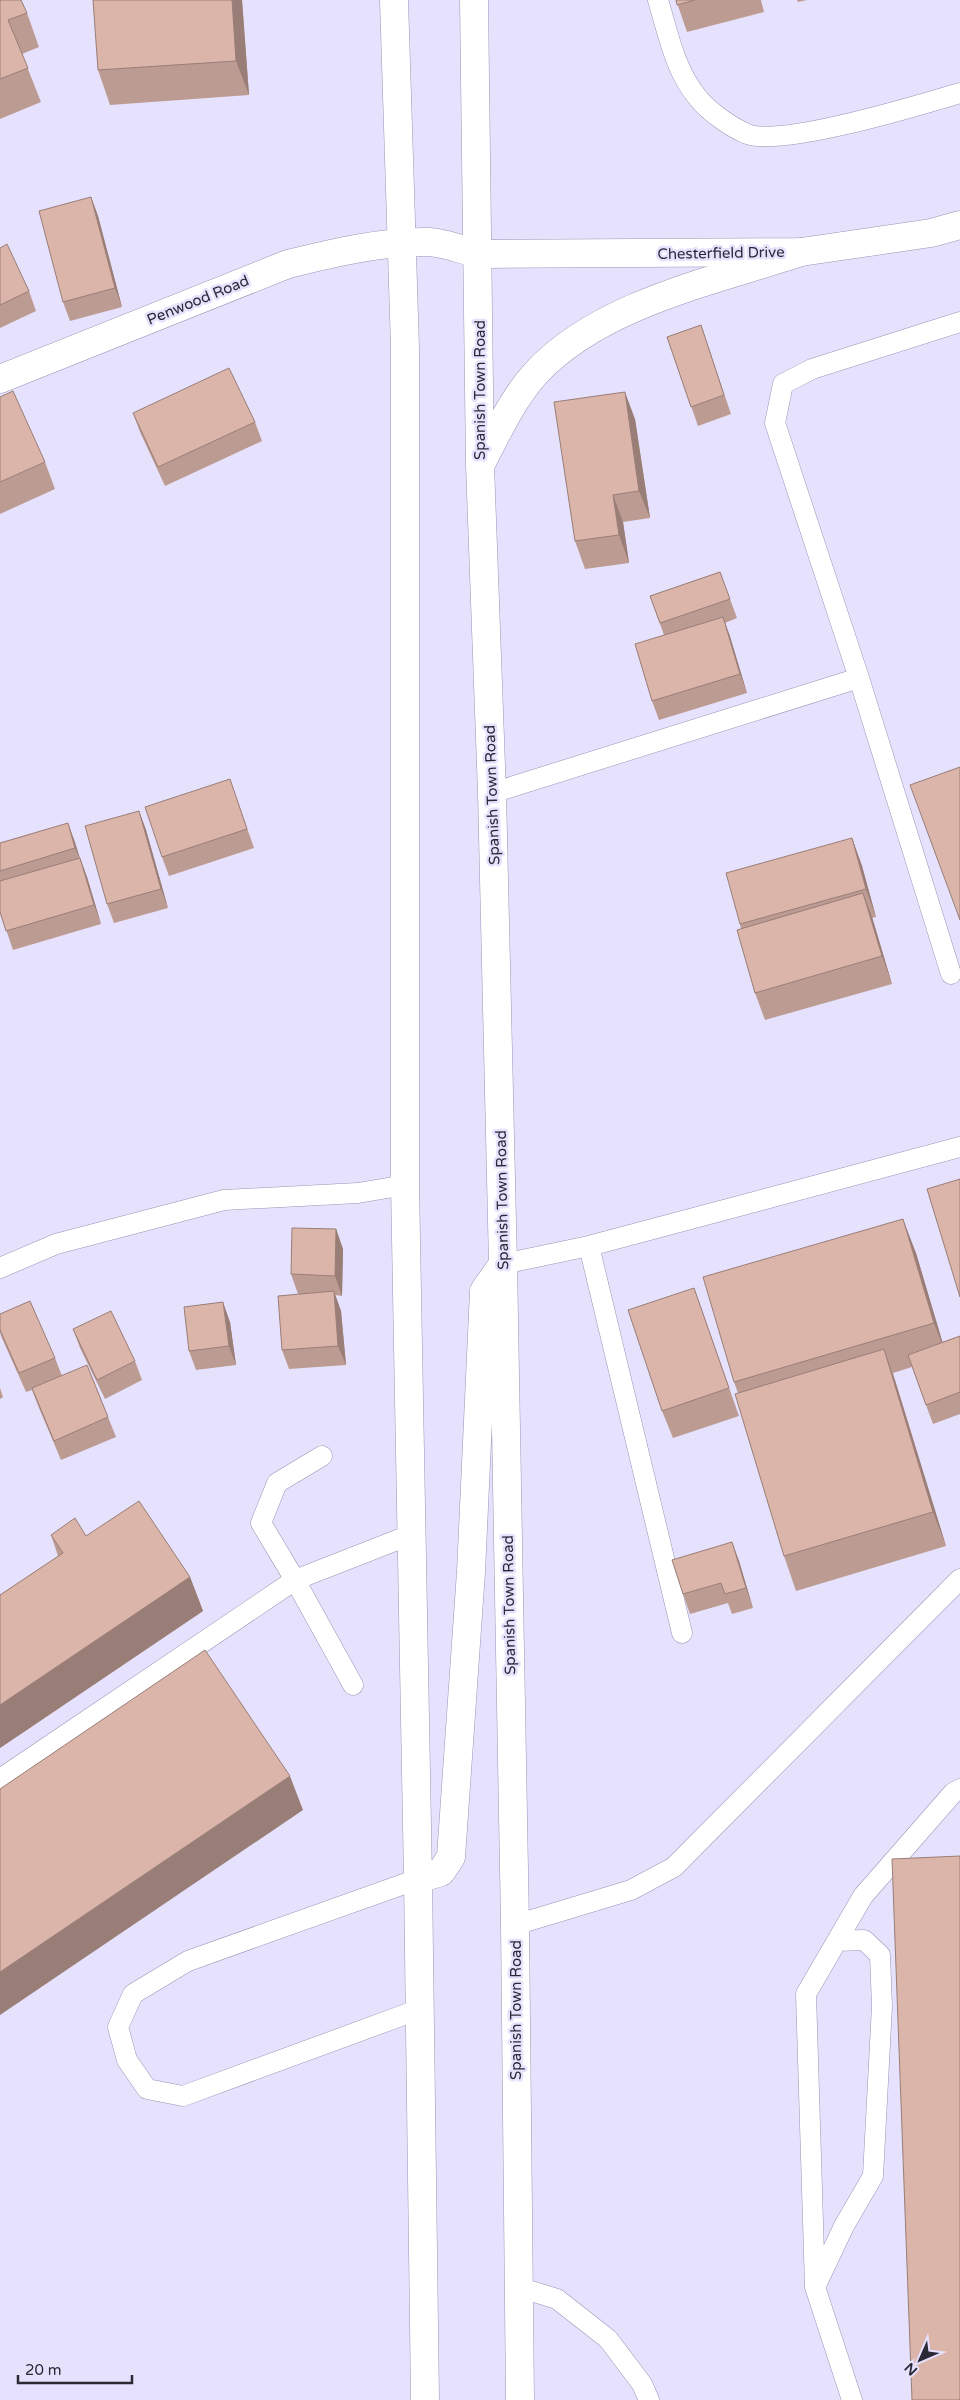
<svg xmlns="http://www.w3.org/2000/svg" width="960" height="2400" viewBox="0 0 960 2400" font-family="'Varela Round',sans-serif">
	<rect width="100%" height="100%" fill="#e6e2fe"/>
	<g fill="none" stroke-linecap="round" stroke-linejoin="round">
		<g stroke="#9994b4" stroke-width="21">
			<path id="service" d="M658,0C668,33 675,71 698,98C709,112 731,127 747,134C782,147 920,105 960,93
				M859,678L775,423L783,384L812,369L960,322
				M492,793L859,678L951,974
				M589,1246L682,1633
				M503,1264L589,1246L960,1147
				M0,1268L56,1244L224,1200L358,1193L405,1185
				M322,1456L277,1483L261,1523L295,1580L353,1685
				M0,1779L295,1580L410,1535
				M418,1879L188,1961L133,1994L118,2027L127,2060L147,2089L183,2096L420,2009
				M515,1925L631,1890L674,1867L960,1579
				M817,2283L844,2226L873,2176L882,2006L880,1955L864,1940L837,1941
				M518,2287L557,2299L608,2339L642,2384L649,2400
				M852,2400L815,2287L806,1994L863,1896L953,1793L960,1789"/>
		</g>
		<g stroke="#9994b4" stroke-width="29">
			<path id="tertiary" d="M0,379L288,264C333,253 382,241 429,242C445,243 463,250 479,254L801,252L931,233L960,225"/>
		</g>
		<g stroke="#9994b4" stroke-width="29">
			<path id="trunk" d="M394,0L405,348V1185L418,1879L425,2400
				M474,0L480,465L492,793L503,1264L515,1925L520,2400
				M482,462C498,431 512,400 535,374C599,304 714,281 801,252
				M418,1879L441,1872L451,1857L471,1572L484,1291L503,1264"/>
		</g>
		<use href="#service" stroke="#fff" stroke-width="20"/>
		<use href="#tertiary" stroke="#fff" stroke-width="28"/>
		<use href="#trunk" stroke="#fff" stroke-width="28"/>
	</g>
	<path fill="#bc9b92" d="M0,0L27,13L39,47L22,54L41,102L0,119Z
		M242,0L249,95L110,105L98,70Z
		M676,0H761L764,12L687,32Z
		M797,0H807L798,2Z
		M91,197L98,216L122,307L70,321L63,302Z
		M0,248L29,291L36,311L0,328Z
		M701,325L731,414L698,426L667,337Z
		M0,397L45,462L55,489L0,514Z
		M133,413L255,422L262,441L165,486L140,432Z
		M635,419L650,518L623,522L629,563L585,569L575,541Z
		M720,572L737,618L725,623L747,693L659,720L652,701L664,635L650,596Z
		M237,799L254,848L169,876L162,857Z
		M139,811L146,830L168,908L114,923L107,904Z
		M68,823L79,858H80L87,877L101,924L13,950L0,912V843Z
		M852,838L862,866L876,917L872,918L892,984L765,1020L755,993L740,924Z
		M336,1229L343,1249L342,1296L335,1295L341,1311L346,1365L289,1369L282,1350L298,1294L291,1274Z
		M916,1253L942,1342L960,1336V1414L933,1424L912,1367L893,1373L946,1546L796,1591L784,1556L738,1393L734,1382Z
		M694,1288L739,1416L673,1438L662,1411Z
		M0,1314L55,1358L62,1376L108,1417L116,1437L61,1460L39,1408L32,1390L26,1392L1,1336L0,1332Z
		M230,1322L236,1365L196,1370L189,1351Z
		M73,1329L135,1361L142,1380L105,1399L80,1348Z
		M0,1388L3,1397L0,1399Z
		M51,1535L86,1536L190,1577L203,1611L0,1748V1595L58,1556Z
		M732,1542L739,1561L753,1608L732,1614L728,1603L690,1614L683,1594Z"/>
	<path fill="#997e77" d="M232,0H242L249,95L236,61Z
		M91,197L98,216L122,307L115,288Z
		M625,392L635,419L650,518L639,491Z
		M613,495L623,522L629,563L619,535Z
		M723,617L730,636L747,693L740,674Z
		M139,811L146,830L168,908L161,889Z
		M68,823L75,842L83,868L75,848Z
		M852,838L862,866L876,917L866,889Z
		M80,858L87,877L101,924L94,905Z
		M863,893L873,920L892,984L882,956Z
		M903,1219L916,1253L947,1357L934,1323Z
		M336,1229L343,1249L342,1296L335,1276Z
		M334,1291L341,1311L346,1365L338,1346Z
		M223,1302L230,1322L236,1365L229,1346Z
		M884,1349L896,1384L946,1546L933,1512Z
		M732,1542L739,1561L753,1608L746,1588Z
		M190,1577L203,1611L0,1748V1705Z
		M290,1776L303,1810L0,2015V1972Z"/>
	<path fill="#dbb4aa" stroke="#997e77" d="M0,0H21L27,13L8,20L28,68L0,79Z
		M93,0H232L236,61L98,70Z
		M676,0H695L677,5Z
		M91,197L115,288L63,302L39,211Z
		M7,244L29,291L0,305V248Z
		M701,325L724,395L691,407L667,337Z
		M229,368L255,422L158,467L133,413Z
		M13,391L45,462L0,482V397Z
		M625,392L639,491L613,495L619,535L575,541L554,402Z
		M720,572L730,599L660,623L650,596Z
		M723,617L740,674L652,701L635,644Z
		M960,767V920L910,785Z
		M230,779L247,829L162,857L145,807Z
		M139,811L161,889L107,904L85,826Z
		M68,823L75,848L0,871V843Z
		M852,838L866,889L740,924L726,873Z
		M80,858L94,905L6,931L0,912V881Z
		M863,893L882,956L755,993L737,930Z
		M960,1179V1297L927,1189Z
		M903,1219L934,1323L734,1382L703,1277Z
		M292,1228L336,1229L335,1276L291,1274Z
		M694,1288L729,1388L662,1411L628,1310Z
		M334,1291L338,1346L282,1350L278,1296Z
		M30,1301L55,1358L19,1373L0,1330V1314Z
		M223,1302L229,1346L189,1351L184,1307Z
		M111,1311L135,1361L97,1380L73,1329Z
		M960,1336V1392L926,1405L908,1355Z
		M884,1349L933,1512L784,1556L735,1394Z
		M87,1365L108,1417L54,1441L32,1388Z
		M139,1501L190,1577L0,1705V1595L63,1553L51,1535L75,1518L86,1536Z
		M732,1542L746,1588L725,1594L721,1583L683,1594L672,1560Z
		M205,1650L290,1776L0,1972V1789Z
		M960,1856V2400H912L892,1859Z"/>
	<g text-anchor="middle" stroke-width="5" stroke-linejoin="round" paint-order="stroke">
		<g font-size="15" fill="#2b2936" stroke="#e6e2fe">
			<text transform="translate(721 253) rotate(-1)" y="5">Chesterfield Drive</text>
			<text transform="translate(198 300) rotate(-22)" y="5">Penwood Road</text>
			<text transform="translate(480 390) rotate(-90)" y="5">Spanish Town Road</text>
			<text transform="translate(492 795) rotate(-92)" y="5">Spanish Town Road</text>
			<text transform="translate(502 1200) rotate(-91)" y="5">Spanish Town Road</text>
			<text transform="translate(509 1605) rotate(-91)" y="5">Spanish Town Road</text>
			<text transform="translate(516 2010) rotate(-90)" y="5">Spanish Town Road</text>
		</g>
	</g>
	<g transform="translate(920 2360) rotate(225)" stroke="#e6e2fe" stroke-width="4" paint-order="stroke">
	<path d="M0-4L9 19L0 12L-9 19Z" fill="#2b2936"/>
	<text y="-8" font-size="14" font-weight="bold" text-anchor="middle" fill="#2b2936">N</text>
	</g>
	<path d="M18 2375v8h114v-8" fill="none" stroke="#2b2936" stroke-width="2.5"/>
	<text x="25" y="2375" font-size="15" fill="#2b2936" stroke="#e6e2fe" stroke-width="4" paint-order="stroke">20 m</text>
</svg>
